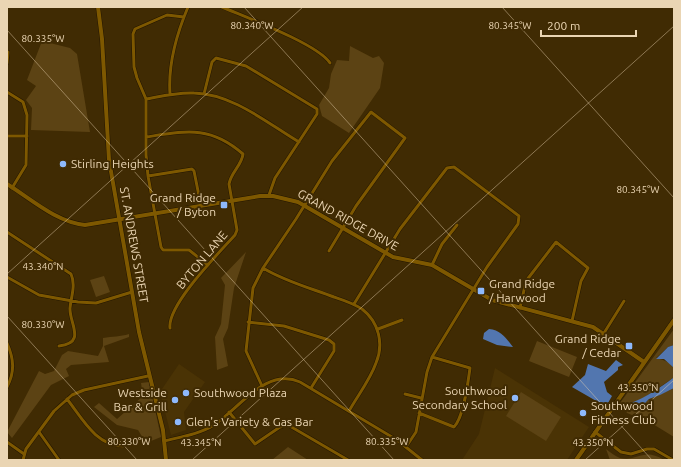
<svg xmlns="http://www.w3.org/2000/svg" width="681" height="467" font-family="Ubuntu,sans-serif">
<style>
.built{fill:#4a3305}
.green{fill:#5c4314}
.water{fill:#5276af}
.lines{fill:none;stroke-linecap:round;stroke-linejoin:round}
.street-casing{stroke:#211501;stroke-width:4}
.secondary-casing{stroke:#211501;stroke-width:5}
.street{stroke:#7e5800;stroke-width:3}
.secondary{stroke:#7e5800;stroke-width:4}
.ticks{fill:none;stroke:#ead5b3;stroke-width:1;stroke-opacity:0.45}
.poi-dot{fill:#8eb9fc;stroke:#402b03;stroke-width:1.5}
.labels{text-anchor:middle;stroke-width:4;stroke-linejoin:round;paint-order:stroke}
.poi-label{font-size:12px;fill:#ead5b3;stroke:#402b03;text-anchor:start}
.street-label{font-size:12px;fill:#ead5b3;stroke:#402b03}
.ticks-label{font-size:10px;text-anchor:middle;fill:#ead5b3;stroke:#402b03;stroke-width:4;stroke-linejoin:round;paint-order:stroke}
</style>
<rect width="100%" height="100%" fill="#402b03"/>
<path class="built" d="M179,364L205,382L184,412L186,430L171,435L160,392Z
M495,368L589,427L567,460H462L479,434Z"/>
<path class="green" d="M42,41L70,48L77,54L90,132L31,130L32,108L26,100L36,86L27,80Z
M350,46L373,58L379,56L384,63L380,88L349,133L322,116L319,105L329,88L331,74L337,60L349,61Z
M246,252L234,288L228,328L223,339L228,366L217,370L215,337L221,324L225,285L221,278Z
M104,276L110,292L96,297L90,280Z
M674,329V345L668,347L656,358C664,360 668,361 674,368L673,378L642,399L631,403L641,406C650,397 663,394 674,388V437L635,413L632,415L627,413L620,403Z
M129,334V337L104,346L109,362L71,365L66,369L69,376L51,385L12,438L7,432L39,371L45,374L54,371L62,355L68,351L98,356L103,346V338C113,336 120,337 129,334Z
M537,341L577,357L569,377L529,361Z
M149,382L161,437L146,443L138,430L117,425L94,407L99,403L117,419L143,396L141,383Z
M521,392L561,417L546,441L506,416Z
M288,447L308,460H272Z
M606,449C610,452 615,456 620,458C638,462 643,447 664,460H610Z"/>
<path class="water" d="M489,329C501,330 506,338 513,347L497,345L483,339L484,333Z
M674,345V368L664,359H656L668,347Z
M616,360L623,365L618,367V370L604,382L607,392L612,396L608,403L598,402L572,387L585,375L588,364L606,371Z
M674,374V388L660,395L649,399L642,406H637L631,403C645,398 661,387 673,378Z"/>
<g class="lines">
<defs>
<path id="street" d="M222,7C245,17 318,44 330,63
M184,17L167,15L135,29L133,34L134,67L137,78L146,99V155L148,176L161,247L163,250H189L208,265
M7,63L8,52
M7,92L23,102L27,115L26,165L12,188
M170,94C168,66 177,33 188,7
M204,94L212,62L216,58L246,66L317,109V114L275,178L269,195
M146,99C162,96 178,92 194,93C233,94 267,123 299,142
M7,136H27
M146,137C186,131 210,125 243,154C242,165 231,172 229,184L237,230L235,235C219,253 167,305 170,328
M148,176L192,169L194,171L201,206
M7,232L71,274C76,285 71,297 70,308C69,323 87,343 59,346
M432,265L442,244L457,225
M263,268C284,281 310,288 334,297C343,300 353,303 362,309C379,322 384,344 376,363C370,380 358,395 349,411
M7,277L39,295L78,302L96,303L132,292
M354,304L400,229L447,168L454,167L519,216L518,224L487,267L432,357L427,372L416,432L406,447
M520,308L526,281L556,242L588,268L581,281L572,321
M248,322L284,326L329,340L334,344V351L311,388
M378,329L402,320
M604,333L624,301
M7,343C14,359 15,372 7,387
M262,386L246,351L253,288L263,268L296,219L332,161L371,112L405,138L356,206L329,251
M405,394L421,398
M67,399C82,418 96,446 123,446
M229,412L255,444L280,427L288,425L348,460
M419,413L454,427C464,417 468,382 470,368L432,357
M39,432L59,460
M595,432L621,452L631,454L647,449H654L673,460
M164,441C180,437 200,434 214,425C240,408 266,367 300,382L397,440L422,460
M7,442L24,454
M23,460L26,449L54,411L72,395L84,390L148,376"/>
<path id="secondary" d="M98,7L102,39L109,160L139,332L163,430L166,460
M7,184C31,199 56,222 85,225L260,196H273L298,202L393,257L432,265L492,300L593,327L644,362
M576,460L674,320"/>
</defs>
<use href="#street" class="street-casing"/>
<use href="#secondary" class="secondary-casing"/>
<use href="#street" class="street"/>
<use href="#secondary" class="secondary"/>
</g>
<path class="ticks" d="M244,7L652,460M502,7L674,198M7,30L394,460M7,274L303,7M7,316L137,460M192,460L674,26M585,460L674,380"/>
<g class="poi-dot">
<circle cx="63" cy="164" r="4"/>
<rect x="220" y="201" width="8" height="8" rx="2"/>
<rect x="477" y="287" width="8" height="8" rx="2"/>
<rect x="625" y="342" width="8" height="8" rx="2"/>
<circle cx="186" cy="393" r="4"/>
<circle cx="515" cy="398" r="4"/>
<circle cx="175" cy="400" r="4"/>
<circle cx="583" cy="413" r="4"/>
<circle cx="178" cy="422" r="4"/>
</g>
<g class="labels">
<g class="poi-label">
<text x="71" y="168">Stirling Heights</text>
<text x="216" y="202" text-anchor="end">Grand Ridge<tspan x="216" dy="14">/ Byton</tspan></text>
<text x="489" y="288">Grand Ridge<tspan x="489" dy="14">/ Harwood</tspan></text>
<text x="621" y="343" text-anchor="end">Grand Ridge<tspan x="621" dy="14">/ Cedar</tspan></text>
<text x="507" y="395" text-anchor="end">Southwood<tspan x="507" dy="14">Secondary School</tspan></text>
<text x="167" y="397" text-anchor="end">Westside<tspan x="167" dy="14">Bar &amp; Grill</tspan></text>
<text x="194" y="397">Southwood Plaza</text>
<text x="591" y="410">Southwood<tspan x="591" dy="14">Fitness Club</tspan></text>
<text x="186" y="426">Glen's Variety &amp; Gas Bar</text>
</g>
<g class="street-label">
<text transform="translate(348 220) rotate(29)" y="4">GRAND RIDGE DRIVE</text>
<text transform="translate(134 245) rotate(80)" y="4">ST. ANDREWS STREET</text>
<text transform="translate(202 260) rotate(-50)" y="4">BYTON LANE</text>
</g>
</g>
<g class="ticks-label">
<text x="252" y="29">80.340°W</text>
<text x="510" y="29">80.345°W</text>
<text x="43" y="42">80.335°W</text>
<text x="638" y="193">80.345°W</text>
<text x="43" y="270">43.340°N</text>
<text x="43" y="328">80.330°W</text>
<text x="638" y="391">43.350°N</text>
<text x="129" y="445">80.330°W</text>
<text x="387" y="445">80.335°W</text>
<text x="201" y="446">43.345°N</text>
<text x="593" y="446">43.350°N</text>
</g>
<rect width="681" height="467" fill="none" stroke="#ead5b3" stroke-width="16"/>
<path d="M541 30v6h95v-6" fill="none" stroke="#ead5b3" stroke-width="2"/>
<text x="547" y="30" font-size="12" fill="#ead5b3" stroke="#402b03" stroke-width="3" paint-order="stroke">200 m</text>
</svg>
